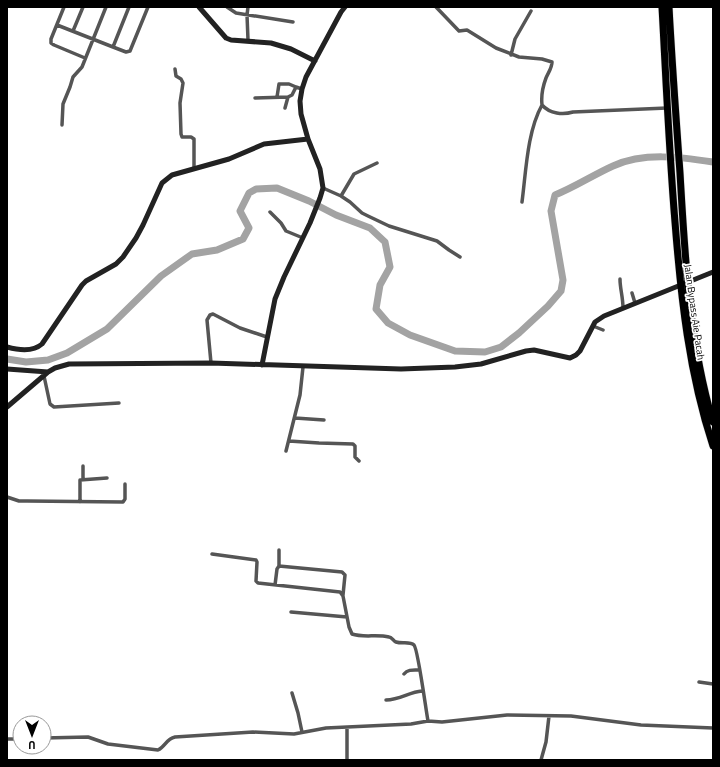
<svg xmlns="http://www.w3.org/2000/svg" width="720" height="767" font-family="'Titillium Web',sans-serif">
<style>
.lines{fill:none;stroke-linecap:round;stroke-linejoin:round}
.river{stroke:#a3a3a3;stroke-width:7}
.highway-casing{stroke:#dbdbdb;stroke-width:8}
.street{stroke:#555;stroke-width:3.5}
.secondary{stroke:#222;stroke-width:5}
.highway{stroke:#000;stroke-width:7}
.labels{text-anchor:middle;stroke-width:3.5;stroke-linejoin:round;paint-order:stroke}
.street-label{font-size:10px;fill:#000;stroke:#fff}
</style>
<rect width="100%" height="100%" fill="#fff"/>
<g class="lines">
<path class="river" d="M7,359L26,362L48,360L67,353L107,329L161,276L192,254L217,250L243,239L249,228L240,211L249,193L256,189L277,188L309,201L336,215L370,228L385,242L390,267L380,285L376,309L388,323L410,335L455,351L485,352L501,347L519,333L548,306L561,291L563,280L551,211L555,195C575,187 593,175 613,166C644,152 680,157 713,162"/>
<defs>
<path id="highway" d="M662,7C666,79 669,150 675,222C681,298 689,373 713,446
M669,7C672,63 676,118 680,173C685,258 689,340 713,422"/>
</defs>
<use href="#highway" class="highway-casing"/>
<path class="street" d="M64,7L51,39V43L54,45L85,58
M227,7L236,13L293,22
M436,7L459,31L467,30L496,48L519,57L542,59L552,62C552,68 548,73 546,78C543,86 541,96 542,105C550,114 563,115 573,112L667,108
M57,25L113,47L129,7
M73,31L83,7
M248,40L247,15L248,7
M113,47L126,52L130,51L148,7
M511,55L515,39L531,11
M175,69L176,76L181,79L183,83L180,103L181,134L182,137H191L194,139V169
M277,97L279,84H289L296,87
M255,98L288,97L292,95L296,87L302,89
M285,108L288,97
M62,125L63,104L70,87L73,77L82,67L106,7
M323,188L341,196L354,174L377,163
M341,196L350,202L362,213L368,216L389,226L437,241L449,250L460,257
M522,202C526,172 527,132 542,105
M270,212L281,223L286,231L303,238
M620,279C620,289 623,297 623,308
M632,293L635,303
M593,326L603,330
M211,363L207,320L210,315L213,314L240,328L267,337
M44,376L50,404L54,407L119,403
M295,418L324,420
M289,441L319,443L353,444L355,446V457L359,461
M286,451L300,395L303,367
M83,479V466
M7,497L19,501H27L123,502L125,499V484
M80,502V480L107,478
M279,550V566
M212,554L256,560L257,562L256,581L258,583L340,592L343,596L349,627L352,634C363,638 377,634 389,637C392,637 393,641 396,642C402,644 410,641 414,645C418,649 426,711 428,721
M275,585L277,569L279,566L342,572L345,575L343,595
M291,612L347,617
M404,674C408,669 413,670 420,670
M699,682L713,684
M292,693L298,713L302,732
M386,700C400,700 409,692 422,691
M44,738L88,737L108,744L158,750C165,747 166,739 175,737L253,732L294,734L326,728L411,724L428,721L442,722L507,715L571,716L641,725L713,728
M7,739H20
M347,760V728
M541,760L546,742L549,716"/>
<path class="secondary" d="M199,7L226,38L231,40L271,43L291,49L315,61
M7,347C18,350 33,352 42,344L82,285L86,281L116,264L123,257L136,238L143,225L162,183L172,175L229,159L264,144L308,139
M262,365L275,299L284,277L310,223L320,198L323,188L320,169L308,139L301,114L300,101L302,89L306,77L341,12L345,7
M7,369L48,372
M7,407L48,372L55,368L69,364L211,363L401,369L455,367L481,364L526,351L534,350L570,358L576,355L580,351L595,322L604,316L713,272"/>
<use href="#highway" class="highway"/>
</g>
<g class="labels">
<g class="street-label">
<text transform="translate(695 312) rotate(82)" y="4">Jalan Bypass Aie Pacah</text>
</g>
</g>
<rect width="720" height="767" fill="none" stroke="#000000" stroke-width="16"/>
<g transform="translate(32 735) rotate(180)"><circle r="19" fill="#ffffff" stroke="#999999"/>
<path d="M0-3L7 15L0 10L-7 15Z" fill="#000000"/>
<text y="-6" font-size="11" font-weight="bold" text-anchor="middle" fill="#000000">U</text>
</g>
</svg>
